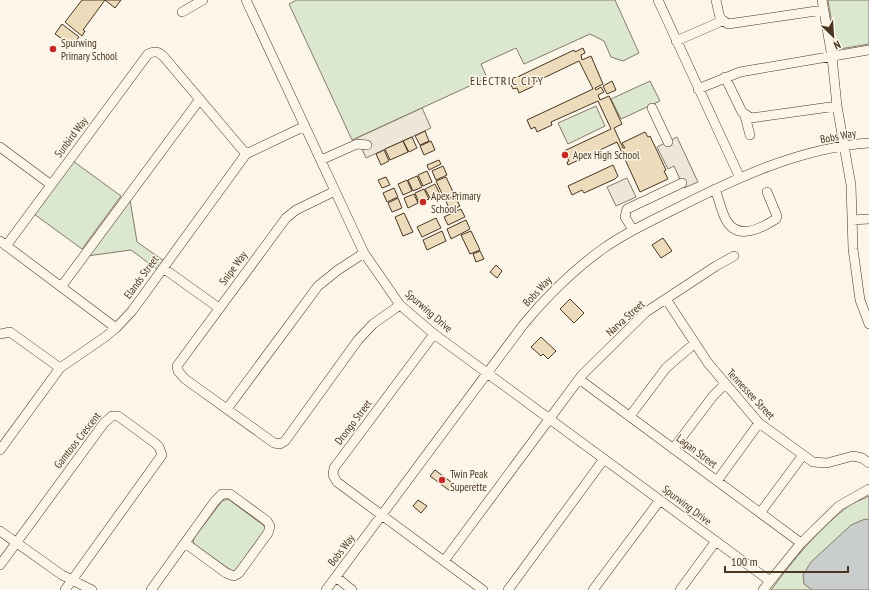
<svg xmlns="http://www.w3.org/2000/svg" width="869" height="590" font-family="'PT Sans Narrow',sans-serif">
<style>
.green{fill:#dce7d0;stroke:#887966}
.parking{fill:#ede7d9;stroke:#887966}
.water{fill:#c9cecd;stroke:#887966}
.building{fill:#ecdcbc;stroke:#4a3520}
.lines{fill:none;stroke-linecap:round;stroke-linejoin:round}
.minor-casing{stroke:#4a3520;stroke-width:10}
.minor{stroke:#fbf6e9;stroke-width:9}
.poi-dot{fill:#c62828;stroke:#fbf6e9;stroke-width:1.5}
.labels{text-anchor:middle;stroke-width:3;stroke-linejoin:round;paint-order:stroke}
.poi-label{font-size:11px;fill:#4a3520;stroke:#fbf6e9;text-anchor:start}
.street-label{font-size:11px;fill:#4a3520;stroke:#fbf6e9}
.neighbourhood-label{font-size:12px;letter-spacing:1px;fill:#4a3520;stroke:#fbf6e9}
</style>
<rect width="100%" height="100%" fill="#fbf6e9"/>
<path class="green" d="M297,0H615L639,53L623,61L611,57L604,41L590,34L524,64L516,48L481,64L487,78L352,140L289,4Z
M828,0H869V44L840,49L835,43Z
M650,81L660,101L621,119L611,99Z
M596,106L605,126L568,144L558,123Z
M73,161L121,196L82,249L34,214Z
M130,200L137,242L164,261L158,270L131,250L87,256Z
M869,496V590H771C793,560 817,531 847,507C853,502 862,500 869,496Z
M228,499L267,528L235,571H232L193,543L194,538L222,501Z"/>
<path class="parking" d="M422,108L431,128L366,158L357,138Z
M677,137L698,182L684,188L674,166L668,169L657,147Z
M627,178L636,197L616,206L607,187Z"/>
<path class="water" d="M865,519L869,520V590H812L804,584L803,575L811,562L851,525Z"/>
<path class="building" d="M82,0H121L115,8L105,0L83,30L85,31L82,36L65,22Z
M62,24L79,37L72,46L55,34Z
M583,48L585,53L581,55L582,60L591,56L603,84L595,88L596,90L601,87L604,92L598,95L600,100L609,96L622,124L614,128L623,148H625L622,143L645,132L648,137L650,136L666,170L664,171L668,179L640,192L617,142L568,165L567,162L569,161L564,151L611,129L598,101L551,122L552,125L537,132L535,127L531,129L527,120L593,89L579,61L533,83L534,86L519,93L517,88L513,89L509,81L574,50L575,52Z
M612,81L616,90L607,94L603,86Z
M425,131L429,141L420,145L415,136Z
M412,137L417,148L409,152L403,141Z
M403,141L408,152L390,160L385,149Z
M431,141L435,150L424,155L420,146Z
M384,150L389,161L381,165L376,154Z
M439,160L441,164L429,170L427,165Z
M613,165L618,176L615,179L584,193L582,190L572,195L568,186Z
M443,166L447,175L436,180L432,171Z
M427,171L432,182L423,186L418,175Z
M417,176L422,187L413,191L408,180Z
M386,177L390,185L382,188L378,180Z
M446,177L455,196L445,200L436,181Z
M407,180L412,191L403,195L398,184Z
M435,184L440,194L430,198L425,189Z
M394,188L398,197L387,202L383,193Z
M424,189L429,199L419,203L415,193Z
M414,194L418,203L408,208L404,198Z
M455,197L460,206L450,211L446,201Z
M398,198L402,208L392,212L388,203Z
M461,209L465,217L448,225L444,217Z
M404,213L413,232L403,236L395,217Z
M436,218L441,228L422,237L417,227Z
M466,220L470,229L451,239L447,229Z
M442,231L446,241L427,250L423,240Z
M471,231L480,250L470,254L461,235Z
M663,238L672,251L661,258L652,245Z
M480,251L484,259L476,262L473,254Z
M496,265L502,271L497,278L490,272Z
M570,299L584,313L574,323L560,309Z
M541,337L556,351L548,359L543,354L541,356L531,347Z
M435,470L455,485L450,491L430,476Z
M418,500L427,506L421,513L413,506Z"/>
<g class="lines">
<defs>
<path id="minor" d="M246,0L364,253L400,305L434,334L770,581
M658,0L740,178
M716,0L720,18L728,24L823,10
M822,0L832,57L837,106L851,185L853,249L860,300L869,324
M182,12L203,0
M676,41L722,21
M725,77L742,112L751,118L837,106
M698,89L740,72L869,50
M652,108L668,142
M745,116L750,135
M0,147L50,184
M321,160L357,144L367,145
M715,189C718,197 720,205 723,213C733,242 757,231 776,219L777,216L767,192
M335,191L296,210L286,218L177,366L178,371L185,379L274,443L280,444L285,441L358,340L373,324L400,305
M852,220L869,219
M633,230L625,217L627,209L682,183
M0,241L116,328
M6,246L148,54C155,50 159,52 164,57L246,154
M163,268L219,308
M61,287L200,99
M666,299L708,363L759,423L813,462L827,463L853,456L862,458L869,463
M0,334L10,332L60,368
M434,334L334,468L333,475L337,482L483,590
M579,379L801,543
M227,409L318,286L338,270L364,253
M630,416L666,368L695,343
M673,449L713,396L724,385
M0,450L60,368L105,337L116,328L132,311L246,154L305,126
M717,481L759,423
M760,513L803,455
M0,531L62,575L92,590
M444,561L582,375L646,312L716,266L734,256
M0,565L104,423L112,416H118L155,443L159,447L162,455L65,590
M336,577L352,590
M151,590L215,501L222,494H230L267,521L270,526L268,533L239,573L234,576L226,573L185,543
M326,590L523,325C547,296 573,270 604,248C625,233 649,222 673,210C734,179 799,148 869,143
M508,590L604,459
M593,590L660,500
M680,590L716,541
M763,590L801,543L839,506L869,489"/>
</defs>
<use href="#minor" class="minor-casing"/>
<use href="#minor" class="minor"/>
</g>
<g class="poi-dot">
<circle cx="53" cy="49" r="4"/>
<circle cx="565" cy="155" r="4"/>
<circle cx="423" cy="202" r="4"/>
<circle cx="442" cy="480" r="4"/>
</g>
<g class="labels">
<g class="poi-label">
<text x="61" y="47">Spurwing<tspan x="61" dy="13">Primary School</tspan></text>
<text x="573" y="159">Apex High School</text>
<text x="431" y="200">Apex Primary<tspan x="431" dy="13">School</tspan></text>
<text x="450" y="478">Twin Peak<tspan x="450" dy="13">Superette</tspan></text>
</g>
<g class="street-label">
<text transform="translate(838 136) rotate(-11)" y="4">Bobs Way</text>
<text transform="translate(71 137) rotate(-53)" y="4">Sunbird Way</text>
<text transform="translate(233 268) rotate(-54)" y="4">Snipe Way</text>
<text transform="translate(141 277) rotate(-54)" y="4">Elands Street</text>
<text transform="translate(537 291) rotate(-47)" y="4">Bobs Way</text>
<text transform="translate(429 311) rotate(41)" y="4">Spurwing Drive</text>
<text transform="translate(625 318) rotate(-42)" y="4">Narva Street</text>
<text transform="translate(751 394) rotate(47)" y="4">Tennessee Street</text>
<text transform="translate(353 422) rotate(-53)" y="4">Drongo Street</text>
<text transform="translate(77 440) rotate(-52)" y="4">Gamtoos Crescent</text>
<text transform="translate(697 451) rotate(37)" y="4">Lagan Street</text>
<text transform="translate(687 505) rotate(37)" y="4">Spurwing Drive</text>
<text transform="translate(341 550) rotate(-53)" y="4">Bobs Way</text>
</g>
<g class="neighbourhood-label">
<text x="507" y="85">ELECTRIC CITY</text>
</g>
</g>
<g transform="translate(833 36) rotate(155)" stroke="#fbf6e9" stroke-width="3" paint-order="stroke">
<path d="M0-3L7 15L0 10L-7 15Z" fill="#4a3520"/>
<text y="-6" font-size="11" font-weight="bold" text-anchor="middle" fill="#4a3520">N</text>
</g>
<path d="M725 566v6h123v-6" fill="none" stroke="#4a3520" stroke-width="2"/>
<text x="731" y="566" font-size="12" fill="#4a3520" stroke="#fbf6e9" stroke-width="3" paint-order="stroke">100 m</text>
</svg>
